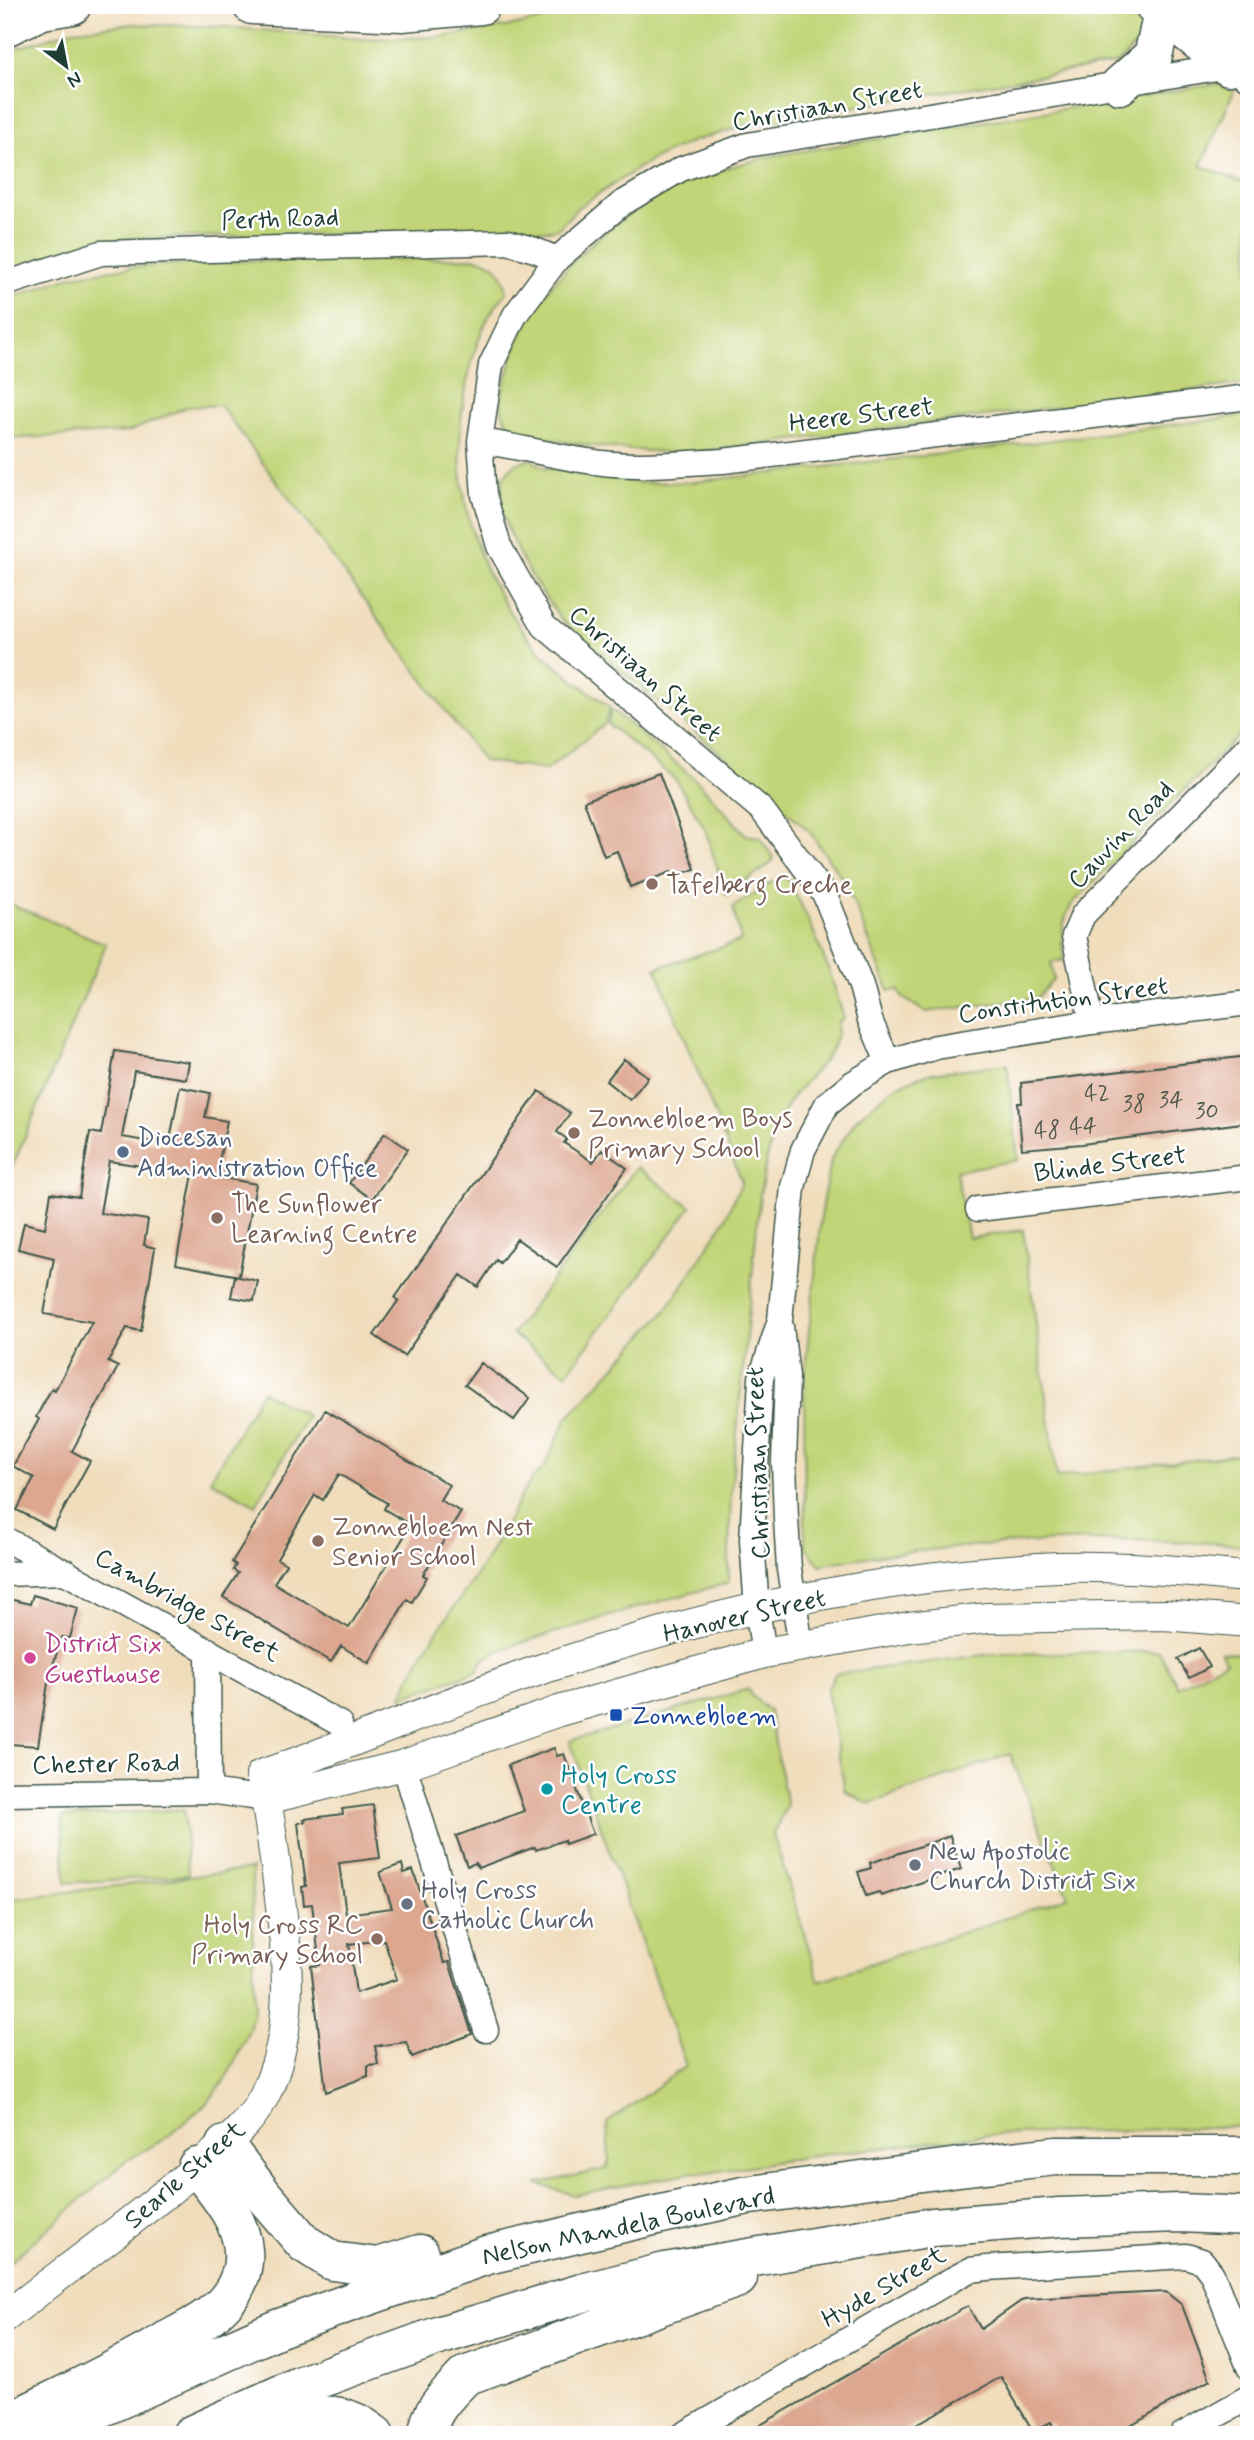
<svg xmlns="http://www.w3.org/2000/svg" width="1254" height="2440" font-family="Mynerve,sans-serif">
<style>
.green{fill:#c1d477;stroke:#708856;stroke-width:2}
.building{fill:#dca68f;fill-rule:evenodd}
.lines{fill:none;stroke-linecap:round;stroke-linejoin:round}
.minor-casing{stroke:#3e5548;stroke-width:27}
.tertiary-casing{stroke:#3e5548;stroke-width:32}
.primary-casing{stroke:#3e5548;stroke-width:41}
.motorway-casing{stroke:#3e5548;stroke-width:41}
.minor{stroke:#fff;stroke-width:24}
.tertiary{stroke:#fff;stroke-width:30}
.primary{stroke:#fff;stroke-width:38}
.motorway{stroke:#fff;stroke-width:38}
.education-dot{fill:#8d6e63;stroke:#fff;stroke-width:2.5}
.service-dot{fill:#5c6f8a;stroke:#fff;stroke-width:2.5}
.hotel-dot{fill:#d1479c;stroke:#fff;stroke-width:2.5}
.transit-dot{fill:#1a4fb4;stroke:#fff;stroke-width:2.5}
.culture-dot{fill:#0f9aa8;stroke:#fff;stroke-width:2.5}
.worship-dot{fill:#6b7280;stroke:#fff;stroke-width:2.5}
.labels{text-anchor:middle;stroke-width:5;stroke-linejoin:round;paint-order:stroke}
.number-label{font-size:23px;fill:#4e574b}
.street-label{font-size:26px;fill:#1f3d34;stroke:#fff}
.education-label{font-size:26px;fill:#785e54;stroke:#fff;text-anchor:start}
.service-label{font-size:26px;fill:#4e5e75;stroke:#fff;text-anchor:start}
.hotel-label{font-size:26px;fill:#b23c85;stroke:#fff;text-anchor:start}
.transit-label{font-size:26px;fill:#164399;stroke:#fff;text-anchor:start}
.culture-label{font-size:26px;fill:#0d838f;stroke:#fff;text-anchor:start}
.worship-label{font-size:26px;fill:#5b616d;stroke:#fff;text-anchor:start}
</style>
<rect width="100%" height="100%" fill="#fff"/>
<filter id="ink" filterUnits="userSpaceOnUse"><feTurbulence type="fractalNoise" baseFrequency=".0143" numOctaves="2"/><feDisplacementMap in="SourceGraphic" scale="14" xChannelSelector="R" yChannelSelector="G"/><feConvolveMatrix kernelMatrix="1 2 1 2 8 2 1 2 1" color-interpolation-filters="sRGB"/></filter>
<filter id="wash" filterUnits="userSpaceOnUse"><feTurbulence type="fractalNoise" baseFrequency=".00686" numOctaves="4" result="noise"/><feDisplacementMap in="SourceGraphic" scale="28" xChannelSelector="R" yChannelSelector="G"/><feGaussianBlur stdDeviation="1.57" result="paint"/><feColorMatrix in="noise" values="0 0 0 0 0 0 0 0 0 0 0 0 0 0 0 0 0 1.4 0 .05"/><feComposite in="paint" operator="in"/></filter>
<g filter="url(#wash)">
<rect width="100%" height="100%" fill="#f0ddbc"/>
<path class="green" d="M592,5H1127C1157,28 1138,43 1118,63L751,124L693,141L651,160L577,208L560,227L553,230L137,238L76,246L5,271V52L73,30L131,24L225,27L364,39L439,37L517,25L576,12Z
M1217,84L1234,91L1201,166L1249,185V383L690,453C659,453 526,444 509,424C494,407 504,388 509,369C530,289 604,222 676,187C707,172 740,164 772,156Z
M474,258C495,260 503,271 507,292C501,300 493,308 488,318C479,335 472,358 468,378C445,477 473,580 543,654C562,674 588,690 610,707L605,724L546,770L483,761L220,405L187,407L128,432L5,439V300L72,276L133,267L245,261Z
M1249,415V725L1072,904C1061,924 1060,937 1064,960L1051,963L1054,979L1037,998L925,1012L902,997L898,990L889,991L855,905L841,877L809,831L718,751L566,625C541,595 456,475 530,459L545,468L600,477L642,483L693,482L976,450Z
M611,709L697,781L746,835L759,837L774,858L770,864L726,895L705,829L676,780L608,724Z
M779,878H787C812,923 831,971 844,1019L838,1022C839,1059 803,1077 786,1107C771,1134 765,1165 760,1195L731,1492L728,1583L635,1608L508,1647L485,1658L479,1665L478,1671L402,1697C417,1654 453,1611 478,1572C495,1546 509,1518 524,1491L531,1480L544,1468L567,1418L662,1315L677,1294L724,1221L742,1182L656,968L741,941L733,907Z
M5,902L106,944L5,1184Z
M1007,1064L1018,1160L956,1171L969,1238L1023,1230L1057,1477L1249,1453V1546C1148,1537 1048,1539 948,1548C905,1552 862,1556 820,1565L805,1546L804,1379L823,1198L832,1157L857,1118L892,1089L915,1078L932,1073Z
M637,1167L691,1207L566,1374L512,1334Z
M262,1391L307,1416L256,1505L210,1480Z
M1159,1651L1178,1687L1226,1661L1221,1652L1249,1655V2126L988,2135L805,2157L707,2173L694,2172L575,2195L536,2184L606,2169L609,2161L607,2123L686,2066L570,1741L749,1689L751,1695L769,1711L787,1806L773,1834L819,1981L1068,1897L1010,1754L869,1804L845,1791L827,1690L835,1674L993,1654Z
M184,1809L188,1875L66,1883L62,1817Z
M252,1869L254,2009L250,2027L236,2059L225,2080L208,2102L166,2138L126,2161L5,2266V1900Z"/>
<g id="blocks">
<path class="building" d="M659,773L695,869L673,877L671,872L630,887L617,851L604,856L584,801Z
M115,1051L189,1062L186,1079L134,1071L122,1137L169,1145L180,1087L210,1093L205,1117L227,1121L218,1167L226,1169L224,1178L256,1184L239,1276L176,1264L193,1174L109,1161L100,1213L148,1220L144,1245L155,1248L141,1331L127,1328L108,1362L118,1367L72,1451L90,1461L53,1529L17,1510L34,1478L13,1466L39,1419L36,1417L52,1388L55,1390L92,1322L44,1314L54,1258L18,1249L24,1223L45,1228L51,1193L79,1197L90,1132L101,1134Z
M1249,1056V1122L1082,1144L1022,1149L1018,1103H1022L1021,1083Z
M624,1059L648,1077L630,1100L606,1081Z
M539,1091L570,1113L557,1132L567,1139L564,1143L593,1162L602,1150L627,1168L557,1267L517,1239L500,1263L496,1260L478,1287L461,1275L404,1356L374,1335L398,1301L395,1298Z
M385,1133L408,1149L372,1199L349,1183Z
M235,1276L258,1281L254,1301L231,1297Z
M481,1363L530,1398L514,1420L465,1385Z
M325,1410L449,1485L440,1500L461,1512L423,1575L427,1577L412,1602L407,1599L369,1663L341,1646L331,1662L223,1597L238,1573L233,1570L236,1565L232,1562ZM339,1474L387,1503L384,1509L411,1525L349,1628L274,1583L286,1564L277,1559L315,1495L323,1500Z
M33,1595L78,1608L70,1638L62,1637L49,1677L38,1746L9,1744V1736H5V1614L9,1599L30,1604Z
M1199,1648L1210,1667L1189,1678L1178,1659Z
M554,1748L557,1756L564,1754L593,1834L565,1844L564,1840L536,1850L535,1847L478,1868L476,1863L467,1866L456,1836L524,1811L508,1765Z
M373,1805L380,1858L339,1863L346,1914L392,1908L380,1872L402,1864L404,1873L413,1870L444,1963L449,1962L472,2034L412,2057L406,2042L375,2046L378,2064L368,2065V2076L326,2092L311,1966L320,1965L312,1904L304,1905L302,1887L306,1886L298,1823L305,1822L304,1819L343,1814L342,1809ZM384,1940L397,1979L356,1993L349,1944Z
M950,1836L961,1869L881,1896L879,1892L866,1896L858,1872L871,1868L870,1863Z
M1166,2292L1182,2305L1210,2380L1115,2435H1058L1051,2422L1033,2431L1001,2377L897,2435H743L968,2306L981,2329L1024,2299Z"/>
</g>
</g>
<g filter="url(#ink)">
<use href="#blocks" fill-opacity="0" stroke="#3e5548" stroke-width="2"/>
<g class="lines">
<defs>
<path id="minor" d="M5,284L101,253L508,242L535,250L557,259
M480,441C525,447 569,461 614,464C650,467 686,463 723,461L1249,397
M1092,1022L1074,936L1083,915L1249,746
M888,1062L870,1020L861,986L825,895L762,810L544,626L499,546L484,495L480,441L491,365L515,315L557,259L621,204L681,169L747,145L1229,66L1249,79
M978,1209L1249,1177
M781,1327L787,1376L784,1462L786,1519L789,1569L801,1647
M5,1539L340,1724
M5,1574L67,1572
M208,1650L209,1791
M764,1653L757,1609L752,1540L761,1378L780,1320L793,1187L803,1150L827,1104L853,1083L888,1062L936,1047L1092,1022L1249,1003
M404,1765L486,2030
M5,1794L209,1791L267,1799
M683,2435L953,2279L970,2270L987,2268L1186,2256L1202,2261L1212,2274L1249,2367
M1182,2435L1249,2397"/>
<path id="tertiary" d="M267,1799L404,1765L559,1711L764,1653L909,1627L988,1618L1164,1615L1249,1622
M5,2317C70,2267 136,2219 198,2167C222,2146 248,2127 263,2098C299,2028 286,1949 277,1874C272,1841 269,1808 261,1775C357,1742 451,1700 548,1667C712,1612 886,1574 1059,1567C1122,1565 1186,1572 1249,1577"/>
<path id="primary" d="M252,5L402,12L481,5
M1154,5L1229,66
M1205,5L1249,34
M5,27L42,10L72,5
M1120,85L1153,56L1163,13"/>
<path id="motorway" d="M225,2145L263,2195L304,2243L332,2261L378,2267L420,2254
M5,2424C59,2397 114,2372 166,2341C186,2330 208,2320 224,2303C237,2289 245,2269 243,2250C241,2218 215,2191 197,2167
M40,2435L277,2329L351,2302L487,2255L657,2215L743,2196L959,2167L1056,2156H1249
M191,2435L299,2386L441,2335L582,2293L665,2272L933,2227L1060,2217L1180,2213L1249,2216
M258,2435C301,2418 334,2401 375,2435
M428,2435C428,2411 450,2392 465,2376L738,2278"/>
</defs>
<use href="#minor" class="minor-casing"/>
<use href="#tertiary" class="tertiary-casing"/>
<use href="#primary" class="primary-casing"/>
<use href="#motorway" class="motorway-casing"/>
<use href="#minor" class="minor"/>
<use href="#tertiary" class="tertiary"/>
<use href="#primary" class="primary"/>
<use href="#motorway" class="motorway"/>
</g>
</g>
<g class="education-dot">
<circle cx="652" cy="884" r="7"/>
<circle cx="574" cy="1133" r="7"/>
<circle cx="217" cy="1218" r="7"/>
<circle cx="318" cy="1541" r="7"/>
<circle cx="377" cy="1939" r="7"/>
</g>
<circle class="service-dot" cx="123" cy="1152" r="7"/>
<circle class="hotel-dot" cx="30" cy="1658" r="7"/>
<rect class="transit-dot" x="609" y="1708" width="14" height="14" rx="3.5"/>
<circle class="culture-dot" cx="547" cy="1789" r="7"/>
<g class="worship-dot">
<circle cx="915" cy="1865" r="7"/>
<circle cx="407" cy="1904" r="7"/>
</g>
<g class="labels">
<g class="number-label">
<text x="1097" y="1100">42</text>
<text x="1171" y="1107">34</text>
<text x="1134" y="1111">38</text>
<text x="1207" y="1118">30</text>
<text x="1083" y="1133">44</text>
<text x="1047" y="1137">48</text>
</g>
<g class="street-label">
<text transform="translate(827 105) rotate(-10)" y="9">Christiaan Street</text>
<text transform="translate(280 218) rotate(-2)" y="9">Perth Road</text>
<text transform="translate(861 414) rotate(-7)" y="9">Heere Street</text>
<text transform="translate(646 673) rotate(41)" y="9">Christiaan Street</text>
<text transform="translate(1120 834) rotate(-46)" y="9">Cauvin Road</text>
<text transform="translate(1063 999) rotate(-8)" y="9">Constitution Street</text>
<text transform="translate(1110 1163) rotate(-7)" y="9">Blinde Street</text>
<text transform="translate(757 1463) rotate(-92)" y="9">Christiaan Street</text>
<text transform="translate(188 1604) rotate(29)" y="9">Cambridge Street</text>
<text transform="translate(744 1615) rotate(-13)" y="9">Hanover Street</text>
<text transform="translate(106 1763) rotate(-1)" y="9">Chester Road</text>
<text transform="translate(184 2174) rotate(-41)" y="9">Searle Street</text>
<text transform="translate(628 2225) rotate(-12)" y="9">Nelson Mandela Boulevard</text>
<text transform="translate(883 2286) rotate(-30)" y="9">Hyde Street</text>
</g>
<g class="education-label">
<text x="666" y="893">Tafelberg Creche</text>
<text x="588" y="1127">Zonnebloem Boys<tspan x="588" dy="30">Primary School</tspan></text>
<text x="231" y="1212">The Sunflower<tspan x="231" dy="30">Learning Centre</tspan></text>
<text x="332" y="1535">Zonnebloem Nest<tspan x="332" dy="30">Senior School</tspan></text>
<text x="363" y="1933" text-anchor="end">Holy Cross RC<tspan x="363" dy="30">Primary School</tspan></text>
</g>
<g class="service-label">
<text x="137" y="1146">Diocesan<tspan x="137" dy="30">Administration Office</tspan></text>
</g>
<g class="hotel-label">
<text x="44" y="1652">District Six<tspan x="44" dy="30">Guesthouse</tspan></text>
</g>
<g class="transit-label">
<text x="630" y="1724">Zonnebloem</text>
</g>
<g class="culture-label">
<text x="561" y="1783">Holy Cross<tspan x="561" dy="30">Centre</tspan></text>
</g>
<g class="worship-label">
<text x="929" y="1859">New Apostolic<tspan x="929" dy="30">Church District Six</tspan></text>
<text x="421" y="1898">Holy Cross<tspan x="421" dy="30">Catholic Church</tspan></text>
</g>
</g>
<rect width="1254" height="2440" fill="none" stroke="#fff" stroke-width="28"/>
<g transform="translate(66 66) rotate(148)" stroke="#ffffff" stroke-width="5" paint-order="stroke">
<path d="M0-5L12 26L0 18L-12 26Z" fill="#1f3d34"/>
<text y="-10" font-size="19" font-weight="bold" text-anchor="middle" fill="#1f3d34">N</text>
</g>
</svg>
